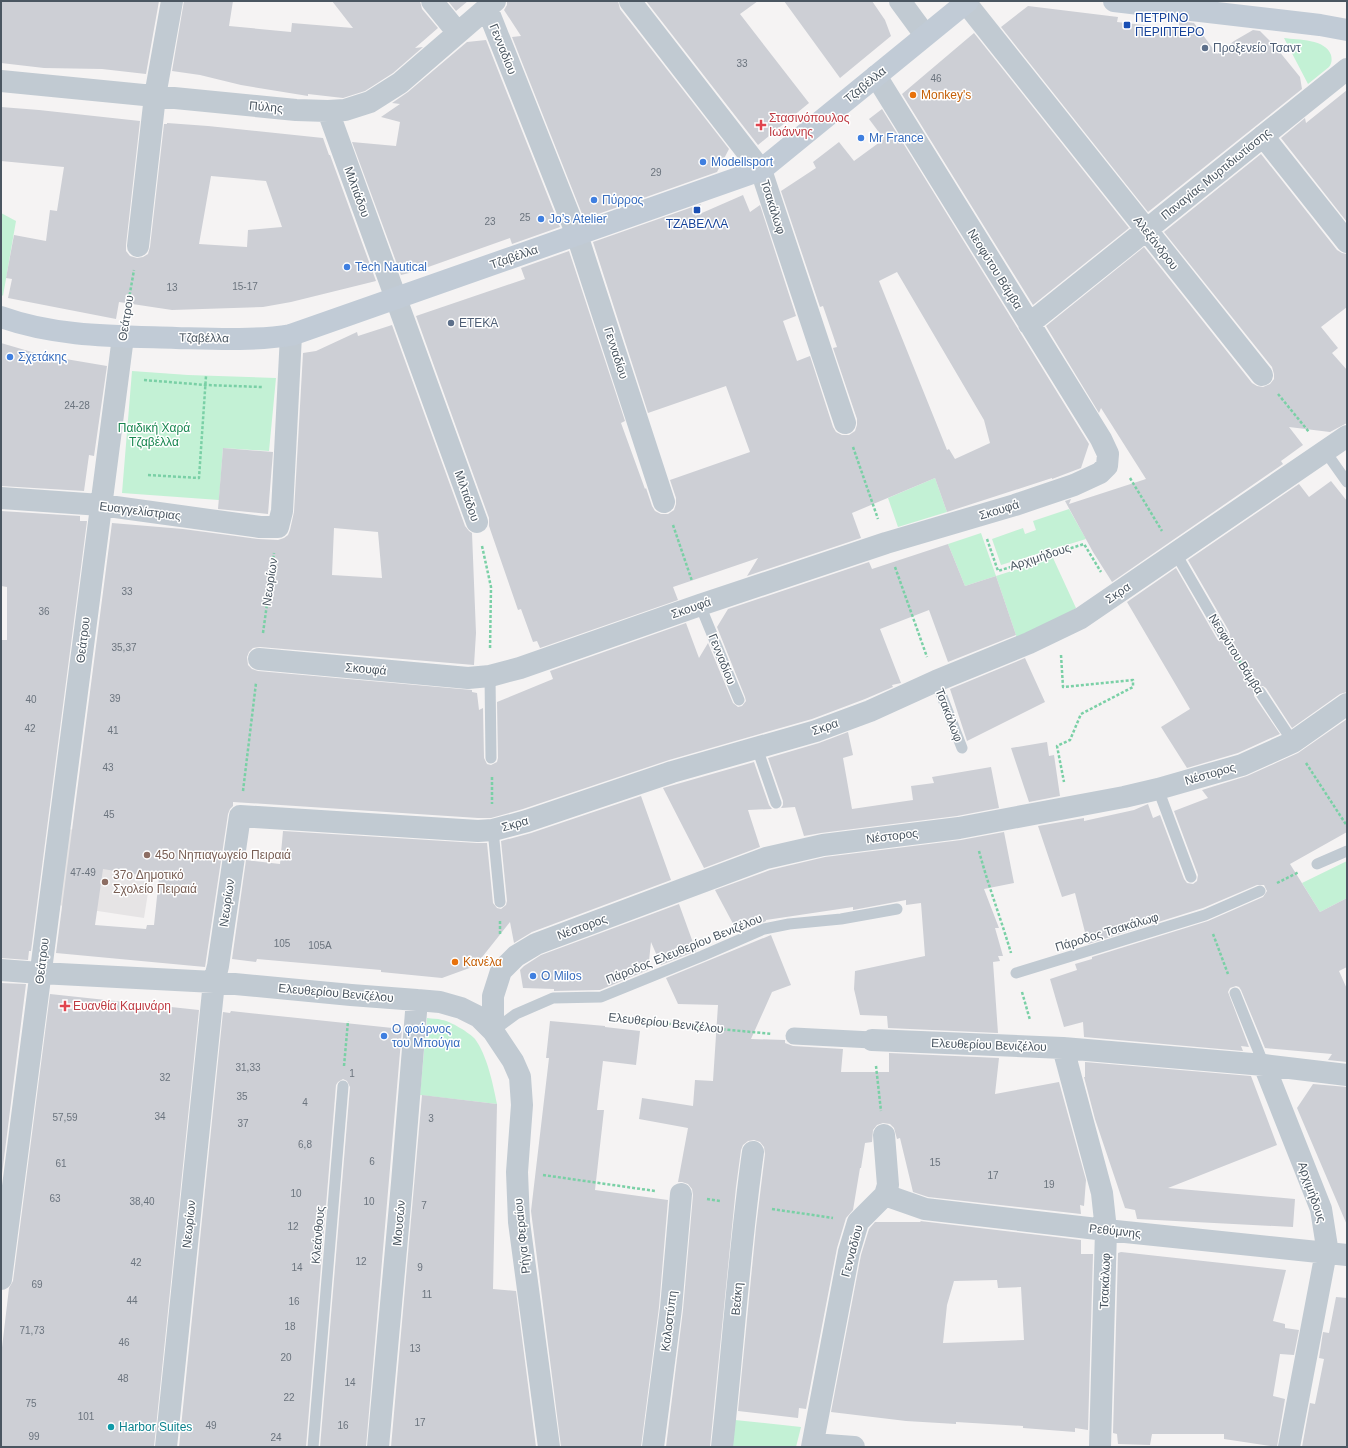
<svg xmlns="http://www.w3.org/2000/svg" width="1348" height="1448" font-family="Arial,sans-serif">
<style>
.education{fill:#e6e4e5}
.green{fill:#c3f1d5}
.building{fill:#cdcfd5;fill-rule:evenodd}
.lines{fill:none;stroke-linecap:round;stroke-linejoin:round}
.path{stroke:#7ad0a6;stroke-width:2.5;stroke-dasharray:3 2;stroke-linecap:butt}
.service{stroke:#c1cad2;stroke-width:11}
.pedestrian{stroke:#c1cad2;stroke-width:17}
.minor{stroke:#c1cad2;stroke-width:22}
.secondary{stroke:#c1cbd6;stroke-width:22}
.transit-dot{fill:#1a4fb4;stroke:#fff;stroke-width:1.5}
.service-dot{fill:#5c6f8a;stroke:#fff;stroke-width:1.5}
.food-dot{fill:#e8710a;stroke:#fff;stroke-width:1.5}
.health-dot{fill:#e0444e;stroke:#fff;stroke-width:1.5}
.shop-dot{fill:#3f7fe0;stroke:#fff;stroke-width:1.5}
.education-dot{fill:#8d6e63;stroke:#fff;stroke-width:1.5}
.culture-dot{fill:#0f9aa8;stroke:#fff;stroke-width:1.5}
.labels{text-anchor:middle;stroke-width:3;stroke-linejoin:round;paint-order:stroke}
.number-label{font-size:10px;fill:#6b747e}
.transit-label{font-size:12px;fill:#164399;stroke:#fff;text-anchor:start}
.service-label{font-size:12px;fill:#4e5e75;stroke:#fff;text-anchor:start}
.street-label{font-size:12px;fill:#4a5661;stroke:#fff}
.food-label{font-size:12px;fill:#c56008;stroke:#fff;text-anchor:start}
.health-label{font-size:12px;fill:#be3a42;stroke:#fff;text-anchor:start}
.shop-label{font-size:12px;fill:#366cbe;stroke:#fff;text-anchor:start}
.park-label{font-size:12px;fill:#17864f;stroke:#fff}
.education-label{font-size:12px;fill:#785e54;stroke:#fff;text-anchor:start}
.culture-label{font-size:12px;fill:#0d838f;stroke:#fff;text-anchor:start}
</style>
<rect width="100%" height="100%" fill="#f5f3f3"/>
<path class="education" d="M68,829L156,842L144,918L58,905Z"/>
<path class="green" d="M1284,38C1298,40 1326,39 1331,55C1332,59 1332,63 1329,67L1308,84Z
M1,213L16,221L3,296L1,294Z
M132,371L188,375L276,378L269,451L223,448L219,500L122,493Z
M935,478L947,512L898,527L888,498Z
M1069,509L1086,539L1001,565L992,539L1023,528L1025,534L1036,530L1033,521Z
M981,533L996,576L1053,558L1076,608L1060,619L1017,638L996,576L965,586L948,544Z
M1347,861V898L1320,912L1302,883Z
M427,1018C432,1019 437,1018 442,1020C450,1021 470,1033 475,1039C487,1055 493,1084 497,1104L420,1095Z
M735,1420L801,1427L796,1447H732Z"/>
<path class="building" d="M1,1H159L146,74L102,69L44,68L1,63Z
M184,1H233L229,26L291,32L292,23L353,28L332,1H420L422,9L438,28L415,48L423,47L393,73L365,91L343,98L308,94V96L241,85L200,75L172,71Z
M448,1H468L456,11Z
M507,1H618L620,9L729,149L717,172L584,219L512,37L521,36L504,10L507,5Z
M646,1H758L740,14L809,103L758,145Z
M784,1H872L885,20L891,36L840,78Z
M1028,6L1118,17L1117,22L1179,29V21L1194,23L1217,54L1234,41L1253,30L1260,31L1274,45L1300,77L1302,89L1148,212L1001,27Z
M974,33L1129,228L1033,305L902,94Z
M486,40L560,227L512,244L510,238L417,271L401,275L352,142L396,146L400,122L381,117L400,104L392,103L408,92L467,42Z
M1347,90V222L1281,138L1305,118L1306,123Z
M1,107L39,110L140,121L126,245V251L130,256L137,258L143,257L148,254L150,247L164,124H167V123L208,126L323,138L329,155H330L376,281L291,302L263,307L172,310L119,302L116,319L8,298L12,279L6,278L14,235L46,241L50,210L57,211L64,167L1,161ZM211,176L266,181L282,227L248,230L247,247L199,244Z
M882,109L1089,444L1081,468L1052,479V478L947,512L935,478L852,513L861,538L747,576L758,558L673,587L678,600L540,648L537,641L533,642L521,609L518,610L489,526V518L416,316L525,279L521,268L569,251L625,421L621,423L645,489L646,488L652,506L655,511L661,514H668L674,510L676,504V498L670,480L750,452L726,386L648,413L593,242L701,204L695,216L743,195L750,212L760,205L796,316L783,321L797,361L810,356L833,427L836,432L842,435H849L855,431L857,425V419L833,348L837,347L823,306L820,307L781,191L816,168L813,162L839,142L854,161L884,139L869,119ZM897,272L984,420L990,443L955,459L949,449L947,450L879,281Z
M1261,154L1337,250L1342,253L1347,254V307L1321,327L1338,348L1332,353L1347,370V423L1330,432L1289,427L1303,445L1281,461L1283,464L1112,582L1093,552L1065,501L1071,499L1069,504L1146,479L1101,408L1099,413L1046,326L1144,247L1252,383L1257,386L1263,387L1270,384L1274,379V374L1272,367L1164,232Z
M392,325L465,526L469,531L472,533L476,633L474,665L260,647L253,648L249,652L247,657L248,665L252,669L258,671L472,690V692L477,693L479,710L483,708L484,758L487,764L491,765L497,762L498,758L497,702L553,679L550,671L686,623L699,658L708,643L733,703L738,707L742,706L746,701L745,697L717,627L728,609L869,562L872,569L948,544L965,586L996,576L1016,635L948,662L929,610L880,629L901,683L892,685L893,687L865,699L812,719L669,760L523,809L491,818H478L233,802V806L230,809L228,814L205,967L56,953L112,523L183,529L258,539L278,540L284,538L288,535L290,530L294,512L303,353L316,351L357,332L358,336ZM334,528L378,532L382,578L332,575ZM103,869L159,878L154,925H147L146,929L95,925Z
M1,343L42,355L107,366L94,456L89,455L84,491L1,486Z
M223,448L273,452L268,514L218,509Z
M1331,481L1347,501V692L1340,694L1292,728L1266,688L1263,686H1256L1254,689V696L1280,734L1238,753L1187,768L1161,727L1190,709L1127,602L1176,568L1217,639L1223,642L1227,641L1230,635L1229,631L1188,560L1299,484L1309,497Z
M1,511L80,516V521H87L31,951H29L28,960L1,958V640H7V587L1,586Z
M1025,658L1045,702L967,741L950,689Z
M1347,719V832L1290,864L1320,912L1347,898V967L1339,971L1347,989V1062L1328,1060L1332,1054L1265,1048L1241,990L1239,987L1236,986L1230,988L1228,992L1249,1047L1241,1046L1243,1051L1084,1037L1083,1022L1064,1027L1050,979L1077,970L1075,964L1092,959V957L1208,921L1263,897L1267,891L1264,885H1257L1203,908L1088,944L1075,893L1062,897L1038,826L1084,818V821L1134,810L1148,804L1153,818L1160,815L1184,879L1187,883L1193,884L1197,881L1198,875L1174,811L1208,798L1202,790L1247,776L1298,753Z
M848,732L853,755L843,758L852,809L913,800L911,786L934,783L932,777L991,767L999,808L957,816L821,833L804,836L795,807L781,808L783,805V801L768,758L819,743Z
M1047,742L1049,756L1054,755L1060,796L1029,802L1011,748Z
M754,762L769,805L772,809L748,810L760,847L704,868L663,788Z
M641,796L671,880L532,932L514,943L510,922L475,966L442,978L381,972V970L257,959L256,962L232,959L246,860L280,864L283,831L477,843H487L493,903L497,908L501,909L506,905L507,901L501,841L531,833Z
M1004,832L1014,883L984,889L999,928H995L1003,956H998L1000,961L993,962L998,1033L888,1028L887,1016L860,1015L854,989L855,971L925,956L921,903L906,905V900L853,910V907L766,920V921L738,933L715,890L770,870L825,857L961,840Z
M679,904L696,951L661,965L651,942L648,970L600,990L554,991V989L523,988L520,970L524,966L541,955Z
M771,935L791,985L772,992L751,1039L785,1040V1043L793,1046L843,1049L841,1072H889V1053L999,1058L995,1094L1059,1082L1086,1180L1084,1206L1080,1205L1081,1214L928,1197L913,1192L900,1138L897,1139L894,1128L890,1124L883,1123L877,1125L873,1130L872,1142L865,1143L861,1168H860L853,1210L846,1218L837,1248L806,1409L799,1408L798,1418L738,1411L756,1227L765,1154L764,1147L760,1142L754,1140L748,1141L743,1145L741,1150L736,1187L710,1447H666L683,1310L693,1195L692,1189L688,1184L682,1182H678L688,1128L639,1119L642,1098L693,1106L695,1080L713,1081L718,1005L678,1004L666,978Z
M1,983L26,984L1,1182Z
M50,994L199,1010L154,1447H1V1356L9,1288L13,1281Z
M231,1011L402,1029L366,1447H320L350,1087L347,1081L343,1079L338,1082L336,1085L306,1447H179L223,1012L230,1013Z
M550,1021L605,1026V1027L640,1031L636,1065L603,1061L597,1110H604L595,1190L668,1200L659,1307L641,1447H561L531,1211L549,1058H546Z
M1085,1062L1251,1076L1277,1145L1168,1188L1295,1199L1293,1227L1137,1219L1135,1210L1125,1208L1095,1119L1084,1077H1085Z
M1313,1084L1347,1087V1225L1297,1108Z
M422,1095L497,1104L493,1289L516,1291L536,1447H391Z
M920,1221L1081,1240V1254H1093L1088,1430L1075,1428V1432L1023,1428V1426L956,1422V1424L906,1421L831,1412L861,1255L869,1229L875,1222H921ZM997,1280L998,1288L1021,1287L1024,1340L943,1343L947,1305L954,1281Z
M1121,1252L1286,1270L1273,1321L1285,1324V1328L1299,1330L1294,1355L1280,1354L1273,1396L1285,1399L1277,1447L1224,1439V1434H1152L1150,1445L1118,1444L1117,1434L1113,1433L1118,1253Z
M1336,1297L1347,1298V1447H1302L1310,1403L1315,1404L1324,1359L1319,1358L1323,1332L1329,1333Z"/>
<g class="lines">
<path class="path" d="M127,310L134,270
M144,380L206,385L262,387
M1278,394L1309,432
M853,447L878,519
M148,475L199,478L206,376
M1130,478L1162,531
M673,525L692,581
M987,539L998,571L1084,544L1101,572
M482,546L491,587L490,650
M895,567L927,657
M263,633L274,553
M1234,652L1249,676
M1061,655L1063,687L1133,680V687L1081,714L1070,740L1057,746L1064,782
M1306,763L1347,826
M492,777V804
M243,791L256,683
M979,851C988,885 1001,919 1011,953
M1277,883L1299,872
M500,921V936
M1213,934L1228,974
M1022,992L1030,1020
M608,1018L772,1034
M344,1066L348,1021
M876,1066L881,1111
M543,1175L655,1191
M707,1199L720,1201
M772,1209L833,1218"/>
<path class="service" d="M1325,451L1347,482
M1176,554L1223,635
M700,605L739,700
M490,676L491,758
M936,681L962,748
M1260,692L1293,742
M757,748L776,803
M1158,789L1191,877
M493,830L500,902
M1317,864L1347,851
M1016,973L1205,915L1260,891
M1235,993L1264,1065
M493,1031L516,1014L553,998L601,997L702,956L764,929L789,924L841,919L897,909
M313,1447L343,1086"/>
<path class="pedestrian" d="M794,1036L872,1040"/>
<path class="minor" d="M432,1L458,33
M630,1L761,170L845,423
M900,1L925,35
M966,3L1262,375
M487,8L577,235L664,502
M1,81L296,110L328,111L345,110L370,102L400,83L495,1
M328,111L477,522
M1263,136L1347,242
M138,246L155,96L172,1
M1029,324L1347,69
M1,498L101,505L260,527H278L282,511L291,335
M259,659L468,678L490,676L520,668L700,605L886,543L1015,505L1074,485L1100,473L1107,466L1108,454L1101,439L876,76
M1,970L40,973L214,982L351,995L417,1000L440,1002L461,1008L479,1017L493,1031L513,1061L520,1077L522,1105L517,1172L519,1222L549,1447
M493,1031V996L501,971L516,956L536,944L766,858L823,845L959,828L1124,797L1158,789L1242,765L1293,742L1347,704
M872,1040L1063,1048L1264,1065L1347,1075
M1063,1048L1102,1193L1106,1230L1100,1447
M1264,1065L1321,1209L1327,1247L1289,1447
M885,1195L925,1209L1106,1230L1347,1255
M1,1279L123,337
M813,1444L854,1447
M166,1447L214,982L218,966L240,816L478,831L493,830L527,821L672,772L816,731L870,711L936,681L1029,643L1081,618L1347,436
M378,1447L402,1183L417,1000
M653,1447L671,1308L681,1194
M722,1447C733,1349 739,1250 753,1152
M812,1447L849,1252L858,1222L885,1195L888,1185L884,1135"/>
<path class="secondary" d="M1114,1L1320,25L1347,30
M1,317C56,337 117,336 176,338C214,339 253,341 291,335L761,170L968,1"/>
</g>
<g class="transit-dot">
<rect x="1123" y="21" width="8" height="8" rx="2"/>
<rect x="693" y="206" width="8" height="8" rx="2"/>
</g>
<g class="service-dot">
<circle cx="1205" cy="48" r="4"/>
<circle cx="451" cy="323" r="4"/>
</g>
<g class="food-dot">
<circle cx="913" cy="95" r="4"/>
<circle cx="455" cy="962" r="4"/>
</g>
<g class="health-dot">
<path d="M759 119h4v4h4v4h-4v4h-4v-4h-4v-4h4z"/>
<path d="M63 1000h4v4h4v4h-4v4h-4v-4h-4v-4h4z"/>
</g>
<g class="shop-dot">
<circle cx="861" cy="138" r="4"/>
<circle cx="703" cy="162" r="4"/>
<circle cx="594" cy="200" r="4"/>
<circle cx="541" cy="219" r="4"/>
<circle cx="347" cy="267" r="4"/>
<circle cx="10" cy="357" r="4"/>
<circle cx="533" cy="976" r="4"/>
<circle cx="384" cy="1036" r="4"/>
</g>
<g class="education-dot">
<circle cx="147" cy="855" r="4"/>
<circle cx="105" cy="882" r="4"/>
</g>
<circle class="culture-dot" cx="111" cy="1427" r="4"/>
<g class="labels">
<g class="number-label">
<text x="742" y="67">33</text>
<text x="936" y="82">46</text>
<text x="656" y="176">29</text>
<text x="525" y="221">25</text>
<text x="490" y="225">23</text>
<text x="245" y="290">15-17</text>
<text x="172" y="291">13</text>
<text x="77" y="409">24-28</text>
<text x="127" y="595">33</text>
<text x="44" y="615">36</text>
<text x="124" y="651">35,37</text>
<text x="115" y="702">39</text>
<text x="31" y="703">40</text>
<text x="30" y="732">42</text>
<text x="113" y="734">41</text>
<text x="108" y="771">43</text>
<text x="109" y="818">45</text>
<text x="83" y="876">47-49</text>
<text x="282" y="947">105</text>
<text x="320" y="949">105A</text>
<text x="248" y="1071">31,33</text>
<text x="352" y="1077">1</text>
<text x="165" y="1081">32</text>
<text x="242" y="1100">35</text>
<text x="305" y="1106">4</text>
<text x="160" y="1120">34</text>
<text x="65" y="1121">57,59</text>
<text x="431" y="1122">3</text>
<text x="243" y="1127">37</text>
<text x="305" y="1148">6,8</text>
<text x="372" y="1165">6</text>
<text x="935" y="1166">15</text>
<text x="61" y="1167">61</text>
<text x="993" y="1179">17</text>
<text x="1049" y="1188">19</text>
<text x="296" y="1197">10</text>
<text x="55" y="1202">63</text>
<text x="142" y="1205">38,40</text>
<text x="369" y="1205">10</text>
<text x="424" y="1209">7</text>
<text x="293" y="1230">12</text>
<text x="361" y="1265">12</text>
<text x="136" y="1266">42</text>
<text x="297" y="1271">14</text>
<text x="420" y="1271">9</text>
<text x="37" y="1288">69</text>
<text x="427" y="1298">11</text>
<text x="132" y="1304">44</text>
<text x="294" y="1305">16</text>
<text x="290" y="1330">18</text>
<text x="32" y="1334">71,73</text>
<text x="124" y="1346">46</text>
<text x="415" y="1352">13</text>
<text x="286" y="1361">20</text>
<text x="123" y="1382">48</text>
<text x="350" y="1386">14</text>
<text x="289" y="1401">22</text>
<text x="31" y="1407">75</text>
<text x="86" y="1420">101</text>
<text x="420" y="1426">17</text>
<text x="211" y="1429">49</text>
<text x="343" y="1429">16</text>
<text x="34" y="1440">99</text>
<text x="276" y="1441">24</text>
</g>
<g class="transit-label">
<text x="1135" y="22">ΠΕΤΡΙΝΟ<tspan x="1135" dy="14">ΠΕΡΙΠΤΕΡΟ</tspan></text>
<text x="697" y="228" text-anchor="middle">ΤΖΑΒΕΛΛΑ</text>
</g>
<g class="service-label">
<text x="1213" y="52">Προξενείο Τσαντ</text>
<text x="459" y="327">ΕΤΕΚΑ</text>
</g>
<g class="street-label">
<text transform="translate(503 49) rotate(68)" y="4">Γενναδίου</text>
<text transform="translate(865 85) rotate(-39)" y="4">Τζαβέλλα</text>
<text transform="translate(266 107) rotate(5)" y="4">Πύλης</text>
<text transform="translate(1216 174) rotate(-39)" y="4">Παναγίας Μυρτιδιωτίσσης</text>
<text transform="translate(357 192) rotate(70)" y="4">Μιλτιάδου</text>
<text transform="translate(773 207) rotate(72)" y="4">Τσακάλωφ</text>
<text transform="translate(1156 243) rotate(52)" y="4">Αλεξάνδρου</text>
<text transform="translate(514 257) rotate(-19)" y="4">Τζαβέλλα</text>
<text transform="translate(995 269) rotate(58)" y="4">Νεοφύτου Βάμβα</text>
<text transform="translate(126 318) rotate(-81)" y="4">Θεάτρου</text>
<text transform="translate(204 338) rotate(1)" y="4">Τζαβέλλα</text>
<text transform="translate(616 353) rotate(72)" y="4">Γενναδίου</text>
<text transform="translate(467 496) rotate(71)" y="4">Μιλτιάδου</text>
<text transform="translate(999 510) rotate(-17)" y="4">Σκουφά</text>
<text transform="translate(140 511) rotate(7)" y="4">Ευαγγελίστριας</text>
<text transform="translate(1040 557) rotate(-18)" y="4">Αρχιμήδους</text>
<text transform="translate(270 582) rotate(-82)" y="4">Νεωρίων</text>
<text transform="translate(1118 593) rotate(-34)" y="4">Σκρα</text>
<text transform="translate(691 608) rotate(-19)" y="4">Σκουφά</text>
<text transform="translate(83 640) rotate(-83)" y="4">Θεάτρου</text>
<text transform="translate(1236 654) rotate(58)" y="4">Νεοφύτου Βάμβα</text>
<text transform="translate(722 659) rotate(68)" y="4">Γενναδίου</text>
<text transform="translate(366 669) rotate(5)" y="4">Σκουφά</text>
<text transform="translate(949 715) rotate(69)" y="4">Τσακάλωφ</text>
<text transform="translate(825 727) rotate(-19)" y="4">Σκρα</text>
<text transform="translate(1210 774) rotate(-16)" y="4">Νέστορος</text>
<text transform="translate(515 824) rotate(-16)" y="4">Σκρα</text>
<text transform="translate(892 836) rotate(-7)" y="4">Νέστορος</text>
<text transform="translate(227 903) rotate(-82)" y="4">Νεωρίων</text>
<text transform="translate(582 927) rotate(-20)" y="4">Νέστορος</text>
<text transform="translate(1107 932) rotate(-17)" y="4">Πάροδος Τσακάλωφ</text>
<text transform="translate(684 949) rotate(-22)" y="4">Πάροδος Ελευθερίου Βενιζέλου</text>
<text transform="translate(42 961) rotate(-83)" y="4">Θεάτρου</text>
<text transform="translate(336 993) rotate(5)" y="4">Ελευθερίου Βενιζέλου</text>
<text transform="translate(666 1023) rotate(6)" y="4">Ελευθερίου Βενιζέλου</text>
<text transform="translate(989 1045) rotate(2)" y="4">Ελευθερίου Βενιζέλου</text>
<text transform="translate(1312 1192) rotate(71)" y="4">Αρχιμήδους</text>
<text transform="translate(399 1223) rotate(-85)" y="4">Μουσών</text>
<text transform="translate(189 1224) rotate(-84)" y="4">Νεωρίων</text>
<text transform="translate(1115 1231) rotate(6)" y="4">Ρεθύμνης</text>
<text transform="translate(318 1235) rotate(-85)" y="4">Κλεάνθους</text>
<text transform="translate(522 1236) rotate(-96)" y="4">Ρήγα Φεραίου</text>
<text transform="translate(852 1251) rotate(-75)" y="4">Γενναδίου</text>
<text transform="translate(1105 1281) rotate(-88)" y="4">Τσακάλωφ</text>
<text transform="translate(737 1299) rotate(-85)" y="4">Βεάκη</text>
<text transform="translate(669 1321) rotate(-83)" y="4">Καλοστύπη</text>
</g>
<g class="food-label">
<text x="921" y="99">Monkey's</text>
<text x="463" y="966">Κανέλα</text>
</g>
<g class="health-label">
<text x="769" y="122">Στασινόπουλος<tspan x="769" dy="14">Ιωάννης</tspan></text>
<text x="73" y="1010">Ευανθία Καμινάρη</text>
</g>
<g class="shop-label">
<text x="869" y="142">Mr France</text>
<text x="711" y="166">Modellsport</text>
<text x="602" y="204">Πύρρος</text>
<text x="549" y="223">Jo’s Atelier</text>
<text x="355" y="271">Tech Nautical</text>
<text x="18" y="361">Σχετάκης</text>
<text x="541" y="980">O Milos</text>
<text x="392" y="1033">Ο φούρνος<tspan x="392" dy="14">του Μπούγια</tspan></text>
</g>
<g class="park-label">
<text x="154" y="432">Παιδική Χαρά<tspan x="154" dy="14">Τζαβέλλα</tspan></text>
</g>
<g class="education-label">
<text x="155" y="859">45ο Νηπιαγωγείο Πειραιά</text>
<text x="113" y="879">37ο Δημοτικό<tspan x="113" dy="14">Σχολείο Πειραιά</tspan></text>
</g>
<g class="culture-label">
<text x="119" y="1431">Harbor Suites</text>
</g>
</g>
<rect width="1348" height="1448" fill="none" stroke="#4a5661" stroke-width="4"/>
</svg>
